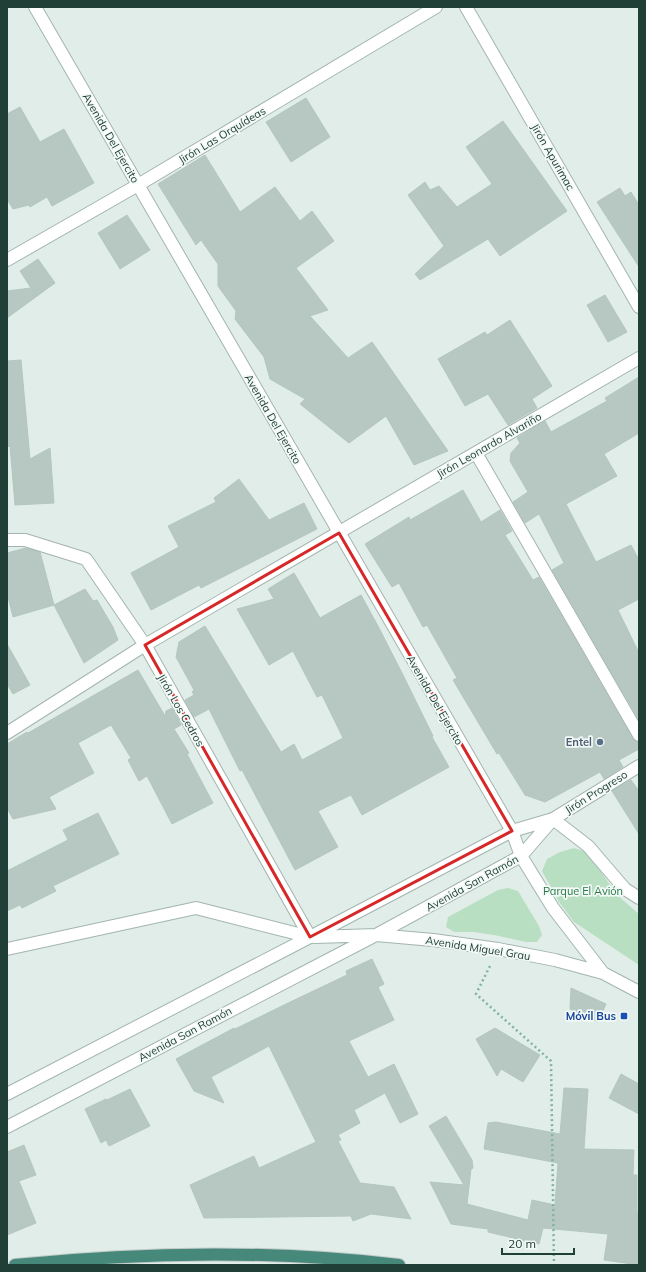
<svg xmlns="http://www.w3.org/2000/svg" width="646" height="1272" font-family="Mulish,sans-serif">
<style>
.green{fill:#b9dfc3}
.building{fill:#b6c8c1;stroke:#b3c7bf}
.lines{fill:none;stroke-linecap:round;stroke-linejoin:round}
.minor-casing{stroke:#a3b5af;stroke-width:14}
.tertiary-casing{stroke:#a3b5af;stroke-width:14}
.trunk-casing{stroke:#c1c9c7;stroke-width:14}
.path{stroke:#80b3a3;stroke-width:2.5;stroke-dasharray:2 3;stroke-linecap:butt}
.minor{stroke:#fff;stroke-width:12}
.tertiary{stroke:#fff;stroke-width:12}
.trunk{stroke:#46897a;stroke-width:12}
.marked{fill:none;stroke:#d62828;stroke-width:3;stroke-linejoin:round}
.service-dot{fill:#5c6f8a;stroke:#f2f9f6;stroke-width:1.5}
.transit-dot{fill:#1a4fb4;stroke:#f2f9f6;stroke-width:1.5}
.labels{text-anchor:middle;stroke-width:3.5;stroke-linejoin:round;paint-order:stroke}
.street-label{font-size:11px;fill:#203f37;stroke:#f2f9f6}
.service-label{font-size:11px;font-weight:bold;fill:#4e5e75;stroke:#f2f9f6;text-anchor:end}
.park-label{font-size:11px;fill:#287947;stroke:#f2f9f6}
.transit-label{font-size:11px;font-weight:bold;fill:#164399;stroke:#f2f9f6;text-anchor:end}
</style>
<rect width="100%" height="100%" fill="#e1ede8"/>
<path class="green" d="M574,848L584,851L597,866L617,895L639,914V965L574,922L559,902L542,871L547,859L560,852Z
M508,888L518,891L539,926L542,935L537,942H526L494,935L473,932H454L446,927L448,917L498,890Z"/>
<path class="building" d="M306,98L330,137L291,162L266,122Z
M20,107L40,142L64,129L94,183L52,206L47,197L30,207L29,205L13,209L7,199V114Z
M503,121L567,211L500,256L488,239L420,280L415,274L444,246L408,195L425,182L430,190L439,186L457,207L492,184L466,147Z
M205,155L240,212L275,187L300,221L312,211L334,241L296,268L328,310L310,316L348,358L372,342L448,451L414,465L386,416L349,443L300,404L305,399L270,379L264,357L235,319L236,311L218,286V264L201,240L196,245L158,184Z
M620,188L625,196L631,192L639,205V267L597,202Z
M127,215L150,250L120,269L98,233Z
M38,259L55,283L7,318V291L31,288L20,271Z
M605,295L627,332L608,342L587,305Z
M510,320L552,386L532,399L537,408L508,425L488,394L465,406L438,359L485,332L487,335Z
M21,360L30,459L50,448L54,503L15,505L10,446L7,447V361Z
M639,377V433L604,454L617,476L566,504L596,562L631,545L639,560V599L618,610L639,653V720L552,570L564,563L539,514L525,523L513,502L528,492L510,461L511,453L520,443L517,438L545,421L551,432L607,401L605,398Z
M239,479L269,520L304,503L317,529L201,588L199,585L151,610L131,573L179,547L168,526L216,502L214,498Z
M463,490L481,522L500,510L512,531L505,535L533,580L539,577L633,739L636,742H639V749L619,760L623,767L604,779L600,772L545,802L525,795L499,753L497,754L453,680L457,678L427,625L423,627L399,583L392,587L365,544L409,517L410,520Z
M26,548L40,552L54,605L13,617L7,593V553Z
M294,573L320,618L361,595L379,628L403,675L433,736L432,737L449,767L362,815L351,795L318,811L338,847L295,870L242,770L240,771L209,709L194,717L185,700L194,695L192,692L194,690L176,657L179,642L205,626L281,752L294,744L302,760L343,738L322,695L317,697L293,651L269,665L237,609L274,599L268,589Z
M85,589L93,601L97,600L113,627L118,640L84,663L54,605Z
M7,644L30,685L13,694L7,684Z
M138,670L165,716L166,711L172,708L181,725L174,729L189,753L187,754L213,803L172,824L147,776L139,781L128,760L131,758L111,725L78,743L94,773L49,797L56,809L13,819L7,808V744L27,732L28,733Z
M631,780L639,791V834L612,791Z
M98,813L119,854L53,886L56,891L22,908L20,905L7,911V871L68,840L63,830Z
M372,959L384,984L378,987L394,1020L349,1041L368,1077L394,1064L418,1114L400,1123L385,1093L354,1110L360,1123L338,1135L341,1140L338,1141L360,1183L394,1187L411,1219L371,1214L353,1221L351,1216L204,1218L190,1185L254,1156L259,1168L316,1142L269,1046L211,1077L224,1103L194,1091L176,1059L234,1028L235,1029L286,1004L347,975L346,971Z
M571,988L606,1004L598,1022L570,1009Z
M495,1028L540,1055L523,1082L501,1069L497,1076L476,1039Z
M621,1074L639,1084V1114L609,1098Z
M564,1088L588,1089L584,1149L634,1150L633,1175H637V1213H639V1265L604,1260L608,1234L543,1228L539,1244L488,1232V1229L451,1224L430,1182L464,1185L429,1126L446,1116L472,1160L473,1168L471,1169L467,1204L528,1220L532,1200L555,1205L558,1163L484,1149L488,1123L496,1122L560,1134Z
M130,1089L150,1126L109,1146L106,1140L101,1143L85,1109L106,1099L107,1100Z
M24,1145L36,1175L19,1181L36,1223L7,1235V1152Z"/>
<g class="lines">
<defs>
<path id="minor" d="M466,7L639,307
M7,260L138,185L436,7
M476,453L639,735
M7,540H25L86,559L145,645L310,937
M7,733L145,645L639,358
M553,819L588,846L625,889L639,898
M7,949L196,908L310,937"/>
<path id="tertiary" d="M35,7L512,831L521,856L553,908L603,973
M315,937L376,935L433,940L498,949L555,960L603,973L639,992
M7,1094L310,937L512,831L553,819L639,766
M7,1127L376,935L521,856L553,819"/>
<path id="trunk" d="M15,1265C141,1252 273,1250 399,1265"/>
</defs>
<use href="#minor" class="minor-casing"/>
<use href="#tertiary" class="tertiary-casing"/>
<use href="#trunk" class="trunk-casing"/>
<path class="path" d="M490,966L476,994L551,1061L554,1265"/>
<use href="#minor" class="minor"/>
<use href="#tertiary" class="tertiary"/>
<use href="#trunk" class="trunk"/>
</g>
<path class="marked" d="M339,533L512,831L310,937L145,645Z"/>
<circle class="service-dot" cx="600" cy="742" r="4"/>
<rect class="transit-dot" x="620" y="1012" width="8" height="8" rx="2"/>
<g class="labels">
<g class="street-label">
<text transform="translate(222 135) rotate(-31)" y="4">Jirón Las Orquídeas</text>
<text transform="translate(111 138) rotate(60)" y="4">Avenida Del Ejercito</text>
<text transform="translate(553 157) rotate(60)" y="4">Jirón Apurimac</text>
<text transform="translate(273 419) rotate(60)" y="4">Avenida Del Ejercito</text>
<text transform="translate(489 445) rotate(-30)" y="4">Jirón Leonardo Alvariño</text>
<text transform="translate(435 700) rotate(60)" y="4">Avenida Del Ejercito</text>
<text transform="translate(181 710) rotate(60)" y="4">Jirón Los Cedros</text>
<text transform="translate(596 792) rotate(-32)" y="4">Jirón Progreso</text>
<text transform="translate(472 883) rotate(-29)" y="4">Avenida San Ramón</text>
<text transform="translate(478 948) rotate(9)" y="4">Avenida Miguel Grau</text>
<text transform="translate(185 1034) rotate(-28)" y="4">Avenida San Ramón</text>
</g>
<g class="service-label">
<text x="592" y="746">Entel</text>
</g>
<g class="park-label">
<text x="583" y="895">Parque El Avión</text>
</g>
<g class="transit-label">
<text x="616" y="1020">Móvil Bus</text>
</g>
</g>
<rect width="646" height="1272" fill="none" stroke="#203f37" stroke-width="16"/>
<path d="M502 1248v6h72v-6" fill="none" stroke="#203f37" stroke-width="2"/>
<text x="508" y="1248" font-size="12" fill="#203f37" stroke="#f2f9f6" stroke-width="3" paint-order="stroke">20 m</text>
</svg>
